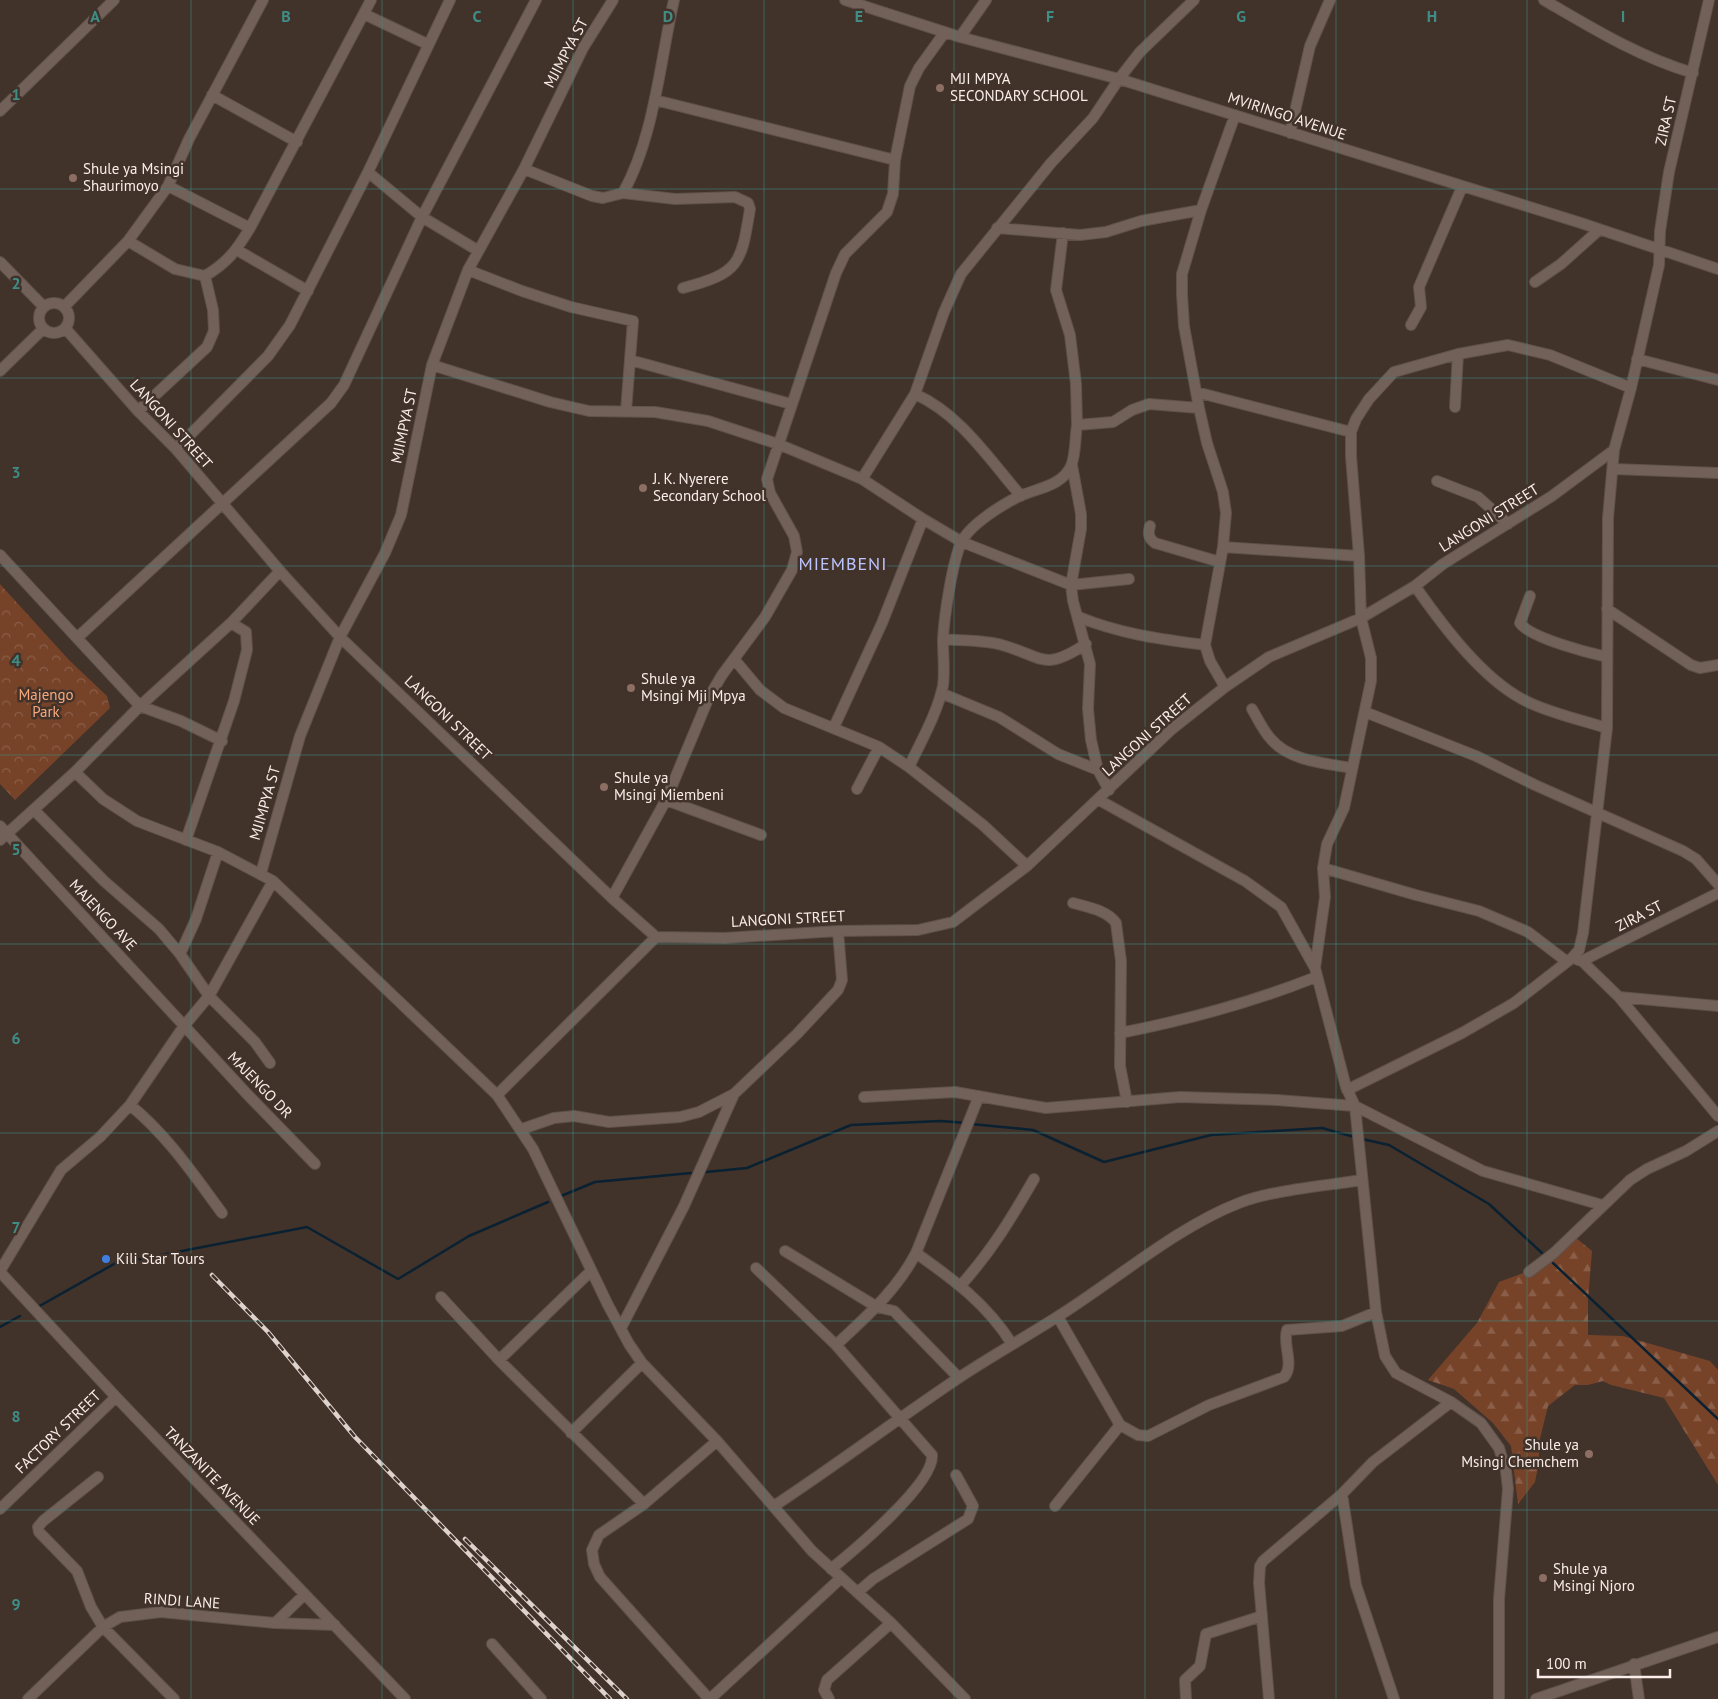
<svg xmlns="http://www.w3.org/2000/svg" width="1718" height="1699" font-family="'PT Sans',sans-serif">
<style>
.forest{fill:url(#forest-firs)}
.park{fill:url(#park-crowns)}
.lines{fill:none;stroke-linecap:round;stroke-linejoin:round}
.stream{stroke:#0a2132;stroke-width:2.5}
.street-casing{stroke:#5e514b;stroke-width:12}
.street{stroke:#726159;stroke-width:10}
.rail-casing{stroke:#ded2cd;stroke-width:4.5}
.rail{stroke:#41322a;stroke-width:2.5;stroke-dasharray:8;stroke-linecap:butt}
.grid{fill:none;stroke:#3e8e87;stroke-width:1;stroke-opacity:0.55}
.education-dot{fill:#8d6e63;stroke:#41322a;stroke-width:2}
.shop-dot{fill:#3f7fe0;stroke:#41322a;stroke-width:2}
.labels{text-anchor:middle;stroke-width:5;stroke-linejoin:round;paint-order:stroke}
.street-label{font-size:15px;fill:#f9eee9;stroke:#41322a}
.poi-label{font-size:15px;fill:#f9eee9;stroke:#41322a;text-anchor:start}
.park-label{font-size:15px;fill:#f9a87e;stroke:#41322a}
.quarter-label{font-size:18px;letter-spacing:1px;fill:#bdc4fc;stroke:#41322a}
.grid-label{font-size:16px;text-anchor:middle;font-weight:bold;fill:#3e8e87;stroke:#41322a;stroke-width:5;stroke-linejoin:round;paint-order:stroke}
</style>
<defs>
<pattern id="forest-firs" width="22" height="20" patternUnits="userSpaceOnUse" patternTransform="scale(1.25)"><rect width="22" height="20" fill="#764329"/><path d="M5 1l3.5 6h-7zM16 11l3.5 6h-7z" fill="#8a5e48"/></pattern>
<pattern id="park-crowns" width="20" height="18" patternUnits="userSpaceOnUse" patternTransform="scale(1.25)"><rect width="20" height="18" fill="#764329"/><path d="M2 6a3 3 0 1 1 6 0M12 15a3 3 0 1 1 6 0" fill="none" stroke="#8a5e48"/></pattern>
</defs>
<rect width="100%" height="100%" fill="#41322a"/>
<path class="forest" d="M1576,1238L1592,1251L1588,1300V1335L1623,1336L1710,1361L1718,1370V1485L1664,1398L1611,1385L1603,1381L1588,1385H1575L1548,1406L1539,1443V1462L1535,1482L1518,1504L1511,1446L1493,1423L1454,1389L1428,1380L1477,1323L1499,1282L1537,1268Z"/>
<path class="park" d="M0,584L69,660L107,696L110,708L15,800L0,784Z"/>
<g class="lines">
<path class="stream" d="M971,1124L1033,1130L1104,1162L1211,1135L1322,1128L1354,1137
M1362,1139L1389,1145L1489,1204L1542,1253
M706,1172L747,1168L851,1125L941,1121L966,1123
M561,1196L595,1182L691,1173
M1553,1263L1718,1419
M36,1308L114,1264L307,1227L398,1279L469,1236L548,1202
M0,1327L20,1316"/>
<defs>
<path id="street" d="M845,0L960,37L1119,79L1581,223L1718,269
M1544,0C1592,28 1639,57 1693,73
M364,14L427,44
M960,37L986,0
M212,95L297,142
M655,100L895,160
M0,111L114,0
M1290,133L1310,46L1330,0
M524,169L592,196L603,198L623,193C654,138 660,62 674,0
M368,172L422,217L477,250
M168,186L250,228
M623,193L675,199L735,197L748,203L750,209C741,264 740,273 683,288
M997,228L1080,235L1106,232L1141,221L1201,210
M1063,233L1056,290L1070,335L1076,384L1077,425
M128,241L175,269L205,276C228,262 236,251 250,228L371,0
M237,250L308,291
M0,262L44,307
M468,270L522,291L571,307L633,321L626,411
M1535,282L1561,264L1599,230
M39 318a15 15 0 1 1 30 0a15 15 0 1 1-30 0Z
M64,307L128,241L168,186L189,139L263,0
M1411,325L1421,307L1419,287L1462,187
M65,328L138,411L176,449L280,571L340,637L612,898L656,937L725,938L838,931L918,930L953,922L1027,866L1172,729L1225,687L1269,657L1361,618L1415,586L1443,564L1552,496L1614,450
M1637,359L1718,380
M630,360L791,404
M432,365L550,402L589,411L655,412L708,421L778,444L862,479L923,519L962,542L1071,585L1129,579
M0,371L43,329
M1196,392L1351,432
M915,394C960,414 989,459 1021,496
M1455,407L1458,354
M138,411L207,347L214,331L213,310L205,276
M176,449L268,356L290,325L368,172L450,0
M1072,465L1081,514V529L1071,585L1073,601L1090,664L1088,709L1091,740L1098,770L1109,790
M1614,469L1718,473
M862,479L915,394L944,312L961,274L1051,163L1093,118L1119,79L1140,52L1194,0
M1437,481L1478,497L1508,524
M1150,526C1148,533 1148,538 1155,543L1220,562
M1223,547L1359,556
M0,555L140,706L181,721L222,741
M1415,586C1443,626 1485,683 1530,703C1554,714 1581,720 1607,728
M1530,596L1520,623C1530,638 1589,653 1607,657
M1607,609L1691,665L1700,668L1718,665
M1079,617C1120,634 1161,639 1205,645
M77,638L331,403L344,385L422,217L536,0
M943,639C962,641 984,640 1002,645C1044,657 1043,672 1086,644
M734,659L760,690L784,708L879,747L909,767L983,825L1027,866
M1225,687L1210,661L1205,645L1223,547L1226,513L1223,492L1207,443L1199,408L1184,326L1182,294V274L1201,210L1235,115
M941,693L999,717L1058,754L1098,770
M1252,709C1258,719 1263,731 1271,739C1289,761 1325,763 1351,768
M1365,712L1476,756L1535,785L1683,851L1696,859L1718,884
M834,727L882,623L923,519
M909,767C921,741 937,714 943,686C945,671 943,655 943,640C944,617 952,564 961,543C969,525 1003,504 1020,496C1038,488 1062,486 1071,466C1076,454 1075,437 1077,425L1113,422L1132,410L1149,404L1199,408
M75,772L103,799L137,821L218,852L273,881L497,1095L533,1149L608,1305L629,1344L642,1363L717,1441L812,1551L891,1623L965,1699
M857,789L879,747
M666,800L761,835
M1099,800L1245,881L1281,907L1315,968L1346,1087L1355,1106L1376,1312L1385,1356L1396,1373L1451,1402L1481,1423L1499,1448L1506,1471L1508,1489L1499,1599V1699
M34,810L104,881L159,929L180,954L209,996L255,1042L270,1063
M0,826L247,1094L315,1164
M0,840L75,772L140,706L231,623L280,571
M186,840L234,701L247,650L246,632L231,623
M1323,868L1416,895L1479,911L1528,932L1566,961
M261,873L300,736L340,637L385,553L401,515L432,365L468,270L524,169L583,48L613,0
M612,898L666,800L709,697L722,675L765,617L792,570L797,552L794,536L770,493L767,479L836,273L845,254L887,212L893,194L895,160L910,86L919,68L945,32
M1073,903C1087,907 1107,910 1116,923L1121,961L1120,1066L1127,1102
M180,954L196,919L218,852
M1578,960L1582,961L1718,893
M1582,961L1619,997L1718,1116
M1315,968L1325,897L1323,868L1327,844L1344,808L1371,681V658L1361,618L1359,556L1351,456V432L1356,419L1369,399L1394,372L1458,354L1508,345L1550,355L1631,388
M1619,997L1718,1006
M1120,1033C1187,1020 1253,1002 1316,977
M1347,1090L1462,1033L1514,1003L1572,958L1579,950L1583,933L1607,728L1608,518L1614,450L1631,388L1659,265L1660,231L1669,172L1709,0
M497,1095L656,937
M864,1097L955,1092L1046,1108L1180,1097L1277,1100L1355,1106L1483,1171L1602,1205
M130,1105C167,1135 194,1175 222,1213
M522,1129L554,1118L574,1116L609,1122L680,1117L699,1112L734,1094
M785,1251L877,1307L894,1311L959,1378
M916,1253C954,1280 987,1304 1012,1344
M756,1268L836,1345L932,1455C935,1483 852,1552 831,1569
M0,1271L61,1170L100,1137L130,1105L184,1026L209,996L273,881
M0,1272L116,1397L405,1699
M1529,1272L1554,1253L1630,1180L1647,1169L1686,1151L1718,1131
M961,1285C991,1252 1012,1217 1034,1179
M441,1297L499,1360L644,1504
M1058,1317L1120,1425L1138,1435L1148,1436L1209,1405L1284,1377C1295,1365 1282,1344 1287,1330L1342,1326L1376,1312
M621,1328L684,1206L734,1094L797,1034L838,990L842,980L838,931
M836,1345C866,1317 897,1290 916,1253L979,1096
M499,1360L591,1271
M571,1433L642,1363
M98,1477L43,1521L38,1527L39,1532L77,1571L91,1607L103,1627L174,1699
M1342,1494L1356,1585L1394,1699
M774,1506C836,1465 896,1420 957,1379C990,1357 1024,1338 1057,1317C1115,1281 1175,1228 1239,1203C1272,1190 1325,1186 1361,1180
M1055,1506L1120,1425
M0,1509L116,1397
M858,1592L873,1579L968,1519L973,1506L956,1475
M275,1623L304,1595
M492,1644L541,1699
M1634,1664L1639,1699
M28,1699L103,1627L120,1617L161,1612L275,1623L335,1625
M709,1699L600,1577L594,1564L592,1550L599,1535L644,1504L717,1441
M710,1699L841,1578
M829,1699L824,1690L827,1680L891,1623
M1186,1699L1185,1680L1200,1666L1206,1634L1262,1616
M1269,1699L1259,1583L1260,1566L1263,1561L1342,1494L1373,1462L1451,1402
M1536,1699L1718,1637"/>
</defs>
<use href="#street" class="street-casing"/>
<use href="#street" class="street"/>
<defs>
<path id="rail" d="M212,1275L268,1332L355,1437L610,1699
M465,1539L627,1699"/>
</defs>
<use href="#rail" class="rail-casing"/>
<use href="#rail" class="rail"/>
</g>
<path class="grid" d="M191,0V1699M382,0V1699M573,0V1699M764,0V1699M954,0V1699M1145,0V1699M1336,0V1699M1527,0V1699M0,189H1718M0,378H1718M0,566H1718M0,755H1718M0,944H1718M0,1133H1718M0,1321H1718M0,1510H1718"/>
<g class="education-dot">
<circle cx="940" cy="88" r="5"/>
<circle cx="73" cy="178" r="5"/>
<circle cx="643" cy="488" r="5"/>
<circle cx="631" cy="688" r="5"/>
<circle cx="604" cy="787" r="5"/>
<circle cx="1589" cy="1454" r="5"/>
<circle cx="1543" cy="1578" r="5"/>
</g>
<circle class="shop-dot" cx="106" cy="1259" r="5"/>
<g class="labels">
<g class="street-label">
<text transform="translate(566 53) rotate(-62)" y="5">MJIMPYA ST</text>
<text transform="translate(1287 116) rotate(18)" y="5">MVIRINGO AVENUE</text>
<text transform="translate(1666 121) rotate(-77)" y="5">ZIRA ST</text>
<text transform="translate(171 424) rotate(48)" y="5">LANGONI STREET</text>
<text transform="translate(404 426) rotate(-78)" y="5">MJIMPYA ST</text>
<text transform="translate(1489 518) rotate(-32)" y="5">LANGONI STREET</text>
<text transform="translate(448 718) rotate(44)" y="5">LANGONI STREET</text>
<text transform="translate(1147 735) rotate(-42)" y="5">LANGONI STREET</text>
<text transform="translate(265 803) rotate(-74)" y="5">MJIMPYA ST</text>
<text transform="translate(103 915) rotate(47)" y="5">MAJENGO AVE</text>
<text transform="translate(1639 916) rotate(-27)" y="5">ZIRA ST</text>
<text transform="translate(788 919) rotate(-3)" y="5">LANGONI STREET</text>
<text transform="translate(260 1085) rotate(46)" y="5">MAJENGO DR</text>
<text transform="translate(58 1432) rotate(-44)" y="5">FACTORY STREET</text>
<text transform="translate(212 1476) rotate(46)" y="5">TANZANITE AVENUE</text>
<text transform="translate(182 1601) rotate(4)" y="5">RINDI LANE</text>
</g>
<g class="poi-label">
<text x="950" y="84">MJI MPYA<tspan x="950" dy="17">SECONDARY SCHOOL</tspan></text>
<text x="83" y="174">Shule ya Msingi<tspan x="83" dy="17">Shaurimoyo</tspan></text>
<text x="653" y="484">J. K. Nyerere<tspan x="653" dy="17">Secondary School</tspan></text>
<text x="641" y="684">Shule ya<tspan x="641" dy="17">Msingi Mji Mpya</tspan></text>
<text x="614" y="783">Shule ya<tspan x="614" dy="17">Msingi Miembeni</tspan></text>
<text x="116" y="1264">Kili Star Tours</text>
<text x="1579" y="1450" text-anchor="end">Shule ya<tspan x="1579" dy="17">Msingi Chemchem</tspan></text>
<text x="1553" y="1574">Shule ya<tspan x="1553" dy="17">Msingi Njoro</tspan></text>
</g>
<g class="park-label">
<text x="46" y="700">Majengo<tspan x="46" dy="17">Park</tspan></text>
</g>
<g class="quarter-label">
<text x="843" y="570">MIEMBENI</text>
</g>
</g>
<g class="grid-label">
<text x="95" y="22">A</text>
<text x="286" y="22">B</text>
<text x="477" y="22">C</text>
<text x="668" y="22">D</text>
<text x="859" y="22">E</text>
<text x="1050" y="22">F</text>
<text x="1241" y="22">G</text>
<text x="1432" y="22">H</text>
<text x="1623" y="22">I</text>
<text x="16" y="100">1</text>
<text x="16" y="289">2</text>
<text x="16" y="478">3</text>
<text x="16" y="666">4</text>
<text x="16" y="855">5</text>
<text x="16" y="1044">6</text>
<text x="16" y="1233">7</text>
<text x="16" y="1422">8</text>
<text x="16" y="1610">9</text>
</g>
<path d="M1538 1669v8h132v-8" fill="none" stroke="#f9eee9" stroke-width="2.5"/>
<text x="1546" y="1669" font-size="15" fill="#f9eee9" stroke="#41322a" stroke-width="4" paint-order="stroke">100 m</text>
</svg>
